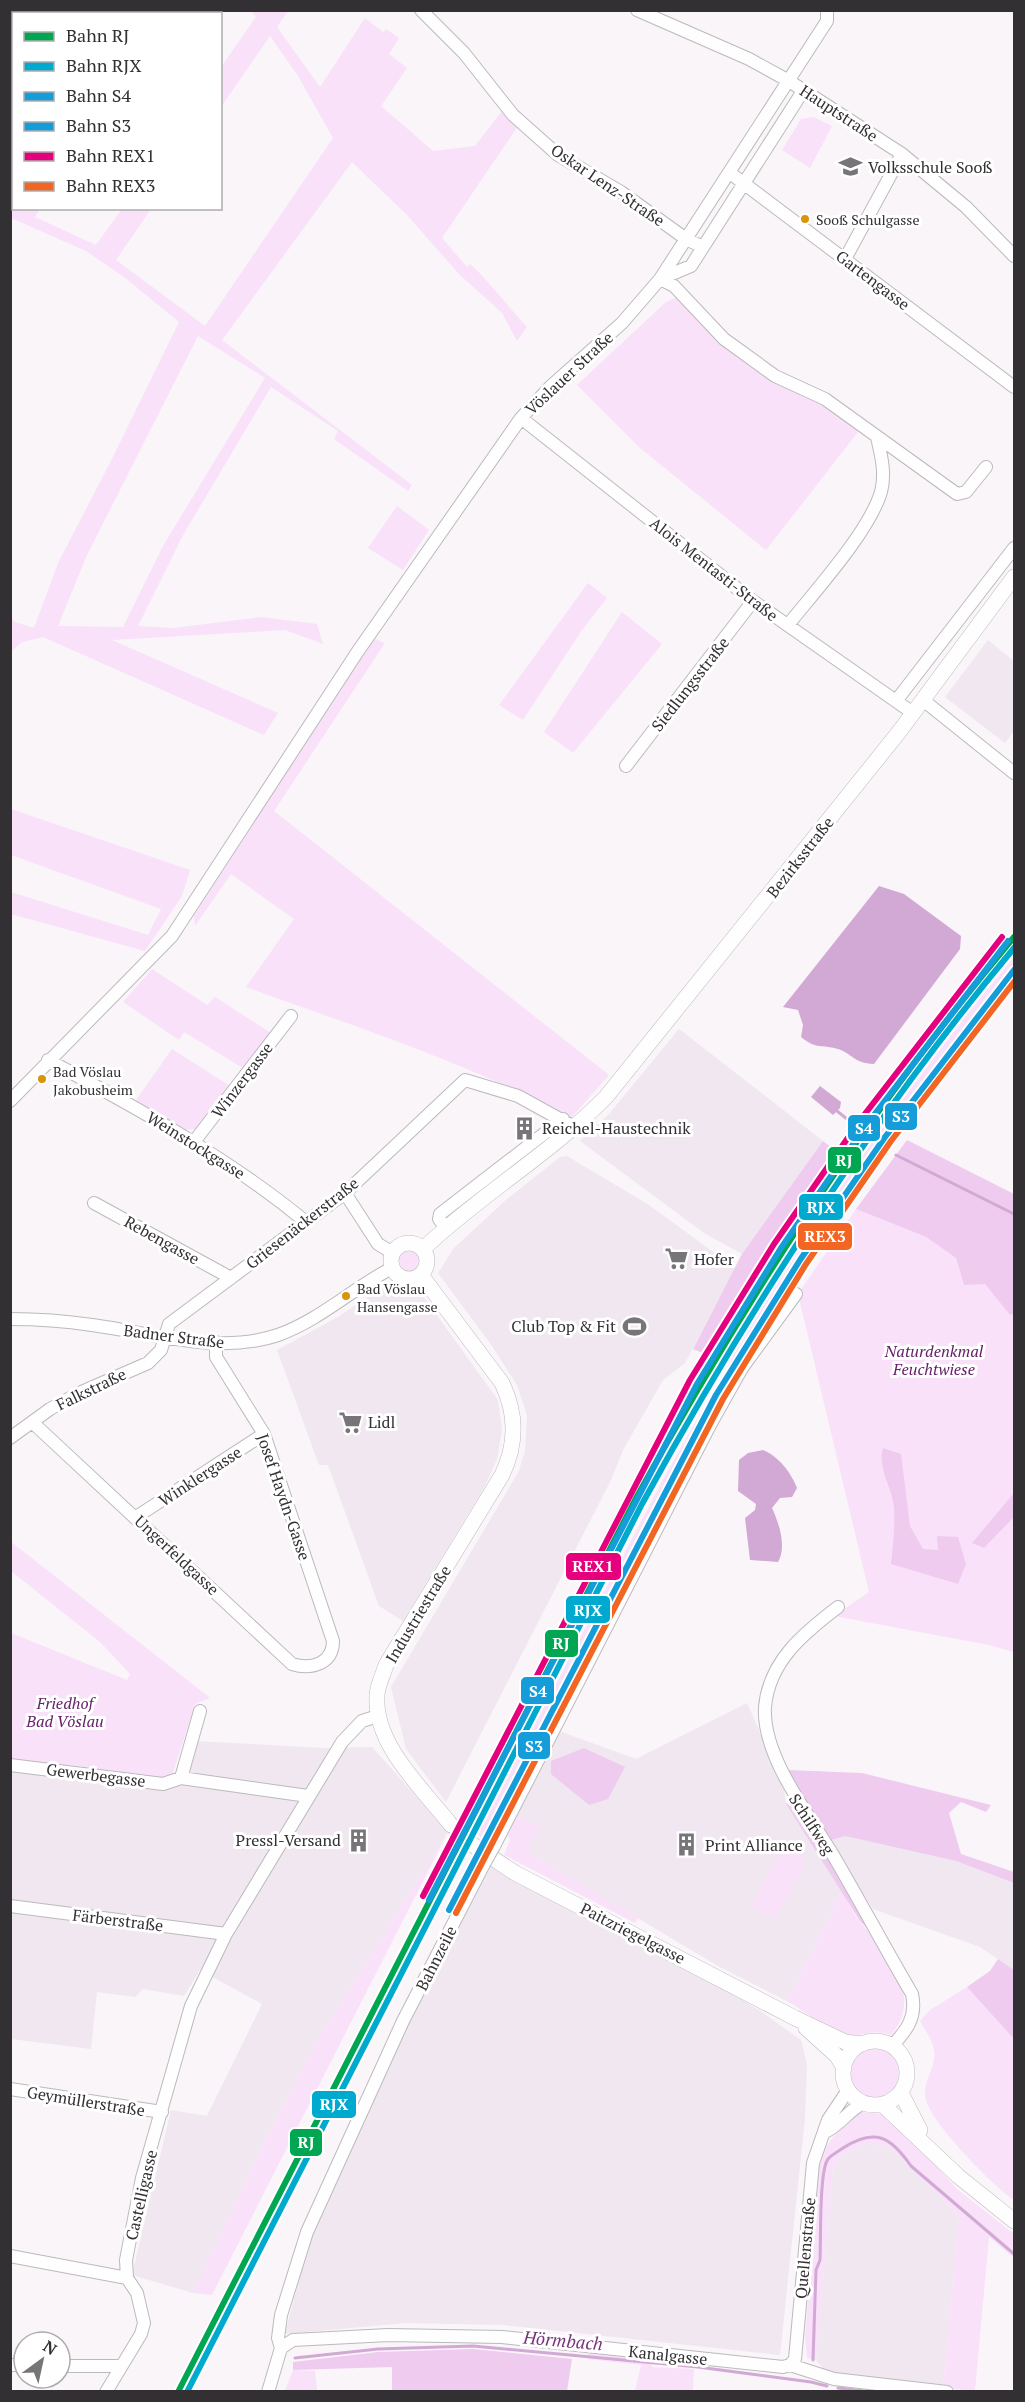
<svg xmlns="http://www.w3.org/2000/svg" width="1025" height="2402" font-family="'PT Serif',serif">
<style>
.built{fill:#f0e7f0}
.green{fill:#f9e1fa;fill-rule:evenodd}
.forest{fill:#eecbef}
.water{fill:#d2a9d4}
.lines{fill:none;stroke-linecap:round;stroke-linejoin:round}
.stream{stroke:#d2a9d4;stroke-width:3}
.major-tunnel{stroke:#d1ced1;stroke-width:15;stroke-dasharray:15 8;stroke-linecap:butt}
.minor-casing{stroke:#bcbabc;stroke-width:14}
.major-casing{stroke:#bcbabc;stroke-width:16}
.minor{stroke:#fefefe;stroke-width:12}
.major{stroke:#fefefe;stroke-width:15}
.minor-bridge-casing{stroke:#bcbabc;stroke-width:14;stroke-linecap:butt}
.minor-bridge{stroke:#fefefe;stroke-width:12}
.rail-1-casing{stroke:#fff;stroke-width:10}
.rail-2-casing{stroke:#fff;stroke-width:10}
.rail-3-casing{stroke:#fff;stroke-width:10}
.rail-4-casing{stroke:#fff;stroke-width:10}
.rail-5-casing{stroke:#fff;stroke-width:10}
.rail-6-casing{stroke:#fff;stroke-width:10}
.rail-1{stroke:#00a651;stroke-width:6}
.rail-2{stroke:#00a9ce;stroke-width:6}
.rail-3{stroke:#159dd9;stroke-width:6}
.rail-4{stroke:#159dd9;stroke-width:6}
.rail-5{stroke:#e5007d;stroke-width:6}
.rail-6{stroke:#f26522;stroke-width:6}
.bus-dot{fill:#d99408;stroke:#fff;stroke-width:2}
.labels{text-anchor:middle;stroke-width:6;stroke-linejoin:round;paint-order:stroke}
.bus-label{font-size:14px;fill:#323032;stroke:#fff;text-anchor:start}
.street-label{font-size:16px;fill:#323032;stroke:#fff}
.poi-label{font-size:16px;fill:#323032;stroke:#fff;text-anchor:start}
.park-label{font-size:16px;font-style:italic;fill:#652069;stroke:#fff}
.water-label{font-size:18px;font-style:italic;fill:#79337c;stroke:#fff}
.line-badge{stroke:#fff;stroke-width:2}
.badge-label{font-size:16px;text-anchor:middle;font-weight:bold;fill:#fff}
</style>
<rect width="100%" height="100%" fill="#f9f5f9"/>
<path class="built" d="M988,640L1014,661V731L1005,743L945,697Z
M679,1029L823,1141L742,1254L704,1233L580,1141L609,1114Z
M567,1156L649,1205L735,1268L685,1363L663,1380L623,1450L612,1478L446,1802L406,1749L391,1687L519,1471L525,1451L527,1415L517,1385L492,1346L438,1273L454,1248L507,1199L560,1157Z
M396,1287L409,1290L418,1289L498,1400L502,1430L497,1459L485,1486L403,1621L379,1606L328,1465H319L277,1350L338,1317L381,1288Z
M747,1703L783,1784L786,1804L842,1891L787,2001L718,1966L527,1852L515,1815L559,1731L636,1759Z
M194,1741L326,1748L372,1747L448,1832L321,2034L264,2143L193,2293L132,2275L171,2110L207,2116L262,2004L200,1970L184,1996L143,1989L135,1997L97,1992L91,2049L11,2039V1759L171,1779L186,1774Z
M845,1836L956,1861L1014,1883V1970L980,1947L873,1909L828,1841Z
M492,1865L715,1983L759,2010L801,2040L807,2064L805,2118L780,2355L504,2325L405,2323L285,2334L311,2233L382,2074Z
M867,2143L888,2146L959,2215L943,2388L828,2374L816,2360L833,2168L840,2156Z"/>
<path class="green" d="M251,11H288L277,27L320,87L365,18L383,32L386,29L399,38L389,54L407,68L381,106L433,151L475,146L502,111L518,126L442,238L467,267L470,264C491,283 507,306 527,327L517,341L502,313L459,274L408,216L352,162L222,340L412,485L408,491L334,439L338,431L271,387L183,535L138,626L173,628L261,617L317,624L323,644L285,630L112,640L278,713L264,735L43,637L22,642L11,652L10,617L15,622L34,628L58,563L112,459L179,322L124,277L86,251L11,218V204L14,208L40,209L35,217L96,245L122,209H151L116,260L205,326L333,138L298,76L270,36L221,107V67L256,17ZM198,336L265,378L163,546L123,627L58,626L87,555Z
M813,117L832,126L810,168L782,150L801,119Z
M677,297C702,328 732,356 767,378C800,398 830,403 858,432L766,550L640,448L577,385L666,302Z
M397,506L429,530L403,570L368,548Z
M588,583L607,598L582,630L523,720L499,705Z
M622,612L662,644L573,753L544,732Z
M373,638L385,643L274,811L609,1075L571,1118C469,1063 356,1027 246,987L294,919L231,874L195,926L194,916Z
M11,809L190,870L182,896L145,951L11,914V892L148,935L161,909L11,855Z
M1014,957V980L871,1172L713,1406L489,1844L477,1834L665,1476L779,1275L864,1150L968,1013Z
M152,969L207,1005L215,997L271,1033L243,1068L184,1032L179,1040L123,1002Z
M172,1049L230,1086L197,1129L186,1130L136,1100Z
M856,1209L926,1237L956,1258L964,1285L985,1283L1010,1315L1014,1314V1652L989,1645L834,1616L869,1592L798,1294Z
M398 1261a12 12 0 1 1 24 0a12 12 0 1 1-24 0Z
M10,1541L210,1698L195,1704L171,1779L11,1759V1633L127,1680L130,1674L100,1642L11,1571Z
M515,1815L540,1826L527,1852L638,1918L635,1923L504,1855L510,1840L507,1833Z
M448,1832L212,2295L193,2293L264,2143L321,2034Z
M789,1844L802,1855L804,1868L776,1918L751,1907L782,1847Z
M842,1891C848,1901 853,1914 861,1923C888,1954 924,1996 891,2035C869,2028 865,2037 849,2035C832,2033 803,2010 787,2001Z
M967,1987L1014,2039V2200C993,2186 932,2124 926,2100C922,2085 932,2073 934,2059C937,2046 926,2032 920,2021L930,2010Z
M849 2073a25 25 0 1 1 50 0a25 25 0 1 1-50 0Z
M862,2112L882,2114L897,2122L957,2189L1014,2234V2258L989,2237L975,2391L943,2388L959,2215L888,2146L867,2143L840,2156L833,2168L816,2360L807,2358L805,2336L820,2159C829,2140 842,2121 862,2112Z
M587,2352L650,2358L652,2367L694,2369L693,2391H635L641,2365L588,2359Z
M293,2370L315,2371L317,2391H285Z"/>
<path class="forest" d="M907,1140L1014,1194V1314L1010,1315L985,1284L964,1285L956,1258L926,1237L856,1209Z
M823,1141L838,1153L789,1214L705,1354L693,1349L742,1254Z
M883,1448L901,1454L910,1526L923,1549L938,1550L937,1536L958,1537L966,1564L958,1584L891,1564C893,1545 895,1527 894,1507C892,1487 877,1468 883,1448Z
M1014,1493V1517L984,1548L972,1543Z
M584,1748L625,1767L608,1799L589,1805L551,1774V1761Z
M788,1770L862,1773L991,1805L986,1812L961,1802L949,1813L961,1854L1014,1872V1883L956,1861L845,1836L828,1841L809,1815Z
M791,1800L864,1913L874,1935L860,1921L786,1804Z
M998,1959L1014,1970V2039L967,1987L990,1971Z
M473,2349L572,2359L567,2391H392V2367L293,2370V2362L378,2352Z"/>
<path class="water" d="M879,886L904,894L961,936L960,949L874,1064C853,1063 853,1054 838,1049C821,1044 817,1050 801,1037L803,1025L798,1010L783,1007Z
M820,1086L841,1102L840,1108L833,1115L811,1097Z
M763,1450C778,1456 791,1472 797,1488L792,1497L780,1498L772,1508C779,1523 787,1547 778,1562L750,1560L745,1518L755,1510L756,1504L738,1491L739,1460L748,1453Z"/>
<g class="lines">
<path class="stream" d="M837,1111L857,1127
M873,1138L888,1149
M896,1155L1014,1214
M295,2358L378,2349L473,2346L698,2367L811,2382L827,2386
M813,2360L816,2270L820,2260C821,2241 819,2171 828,2159C831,2155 839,2151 843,2148C875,2127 891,2137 911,2166L1014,2254
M838,2388L873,2392"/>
<path class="major-tunnel" d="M451,1825L473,1845"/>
<defs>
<path id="minor" d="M421,10L464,53L513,115L558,155L621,192L686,239L703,247
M637,10L749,59L789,81L902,154L966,207L1014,256
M730,173L1014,387
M845,259L902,154
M660,279L674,286L724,339L775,376L825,399L957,494L966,492L986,467
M660,279L691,266L803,91
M521,418L753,601L913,713
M788,625C815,591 869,532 881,492C886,473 881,455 877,437
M923,700L1014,773
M896,701L1014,548
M626,766L753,601
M48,1060C137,1108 227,1157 306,1222
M10,1101L172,936L358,651L521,418L550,387L622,323L660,279L827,21V10
M193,1143L291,1016
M345,1193L378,1244L393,1253
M94,1203L231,1278
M446,1228L439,1219L440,1214L563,1119
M10,1319C38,1319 65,1321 92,1325C152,1333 219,1355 278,1335C320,1320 353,1288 392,1268
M32,1422L292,1664C311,1670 333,1664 333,1641L264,1434L216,1357V1342
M10,1438L50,1409L77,1394L148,1363L161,1350L169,1324L345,1193L465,1080L518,1096L576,1128
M136,1517L264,1434
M838,1607C804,1633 769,1661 765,1707C762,1756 809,1815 833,1855C860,1901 885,1948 912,1994C917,2017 907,2030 892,2046
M200,1711L181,1778L308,1796
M10,1765L163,1784L181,1778
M494,1846L710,1425L742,1368L796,1294
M10,1906L226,1934
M10,2089L162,2112
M825,2132C840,2125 848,2111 863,2103
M10,2256L127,2278
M281,2348L293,2340L388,2335L502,2337L783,2367L790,2365L834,2379L947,2392
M10,2365H24
M790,2365L795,2359L813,2163L828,2120L848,2090
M60,2366H120
M106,2392L141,2334L144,2323L137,2293L127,2278L126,2260L142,2178L191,2006L226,1934L342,1742L362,1721L378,1716
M268,2392L281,2348L278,2338L281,2315L307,2232L403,2021L484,1864"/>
<path id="major" d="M391 1261a18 18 0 1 1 36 0a18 18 0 1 1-36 0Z
M423,1249C481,1194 550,1154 606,1097L899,732L1014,577
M421,1275L502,1383C517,1414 517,1444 502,1475L386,1665C383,1675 377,1686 377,1696C374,1745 423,1789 451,1825
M473,1845L515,1873L795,2018L845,2042L862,2044
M806,2028L837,2056L844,2068
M843 2073a32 32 0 1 1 64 0a32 32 0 1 1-64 0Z
M901,2093L920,2130
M882,2104L958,2176L1014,2221"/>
</defs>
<use href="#minor" class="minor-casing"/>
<use href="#major" class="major-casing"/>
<use href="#minor" class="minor"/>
<use href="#major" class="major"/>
<defs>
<path id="minor-bridge" d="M484,1864L494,1846"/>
</defs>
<use href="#minor-bridge" class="minor-bridge-casing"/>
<use href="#minor-bridge" class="minor-bridge"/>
<defs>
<path id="rail-1" d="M178,2392L635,1500C746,1298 866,1114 1014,937"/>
<path id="rail-2" d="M187,2392L642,1504C750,1307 870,1121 1014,948"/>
<path id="rail-3" d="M429,1900L697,1384L781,1248L867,1124L1008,941"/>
<path id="rail-4" d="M449,1910L716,1395L800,1260L885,1137L1014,970"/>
<path id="rail-5" d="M423,1896L690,1380L774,1244L861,1119L1002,937"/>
<path id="rail-6" d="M456,1913L723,1399L806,1264L891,1141L1014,982"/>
</defs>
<use href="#rail-1" class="rail-1-casing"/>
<use href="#rail-2" class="rail-2-casing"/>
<use href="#rail-3" class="rail-3-casing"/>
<use href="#rail-4" class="rail-4-casing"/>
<use href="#rail-5" class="rail-5-casing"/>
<use href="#rail-6" class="rail-6-casing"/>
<use href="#rail-1" class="rail-1"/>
<use href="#rail-2" class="rail-2"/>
<use href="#rail-3" class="rail-3"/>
<use href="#rail-4" class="rail-4"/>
<use href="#rail-5" class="rail-5"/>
<use href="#rail-6" class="rail-6"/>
</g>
<defs>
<symbol id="school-bare" viewBox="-9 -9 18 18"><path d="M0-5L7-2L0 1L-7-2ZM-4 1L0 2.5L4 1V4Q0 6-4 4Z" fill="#787578" stroke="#fff" stroke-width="2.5" paint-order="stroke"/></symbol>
<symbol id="building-bare" viewBox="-9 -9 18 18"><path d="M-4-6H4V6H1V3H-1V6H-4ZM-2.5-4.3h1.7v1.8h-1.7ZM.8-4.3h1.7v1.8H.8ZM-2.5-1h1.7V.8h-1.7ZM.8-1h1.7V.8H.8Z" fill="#787578" stroke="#fff" stroke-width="2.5" paint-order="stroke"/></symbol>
<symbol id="supermarket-bare" viewBox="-9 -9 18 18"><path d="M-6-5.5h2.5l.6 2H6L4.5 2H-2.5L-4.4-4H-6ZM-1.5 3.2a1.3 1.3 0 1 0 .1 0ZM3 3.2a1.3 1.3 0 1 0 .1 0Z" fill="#787578" stroke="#fff" stroke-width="2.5" paint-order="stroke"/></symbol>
<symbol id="stadium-bare" viewBox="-9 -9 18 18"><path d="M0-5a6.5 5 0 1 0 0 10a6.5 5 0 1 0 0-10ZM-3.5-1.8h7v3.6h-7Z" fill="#787578" stroke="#fff" stroke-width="2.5" paint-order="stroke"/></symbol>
</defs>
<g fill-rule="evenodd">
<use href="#school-bare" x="834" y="150" width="33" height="33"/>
<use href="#building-bare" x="508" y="1112" width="33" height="33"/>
<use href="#supermarket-bare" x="660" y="1242" width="33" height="33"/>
<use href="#stadium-bare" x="618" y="1310" width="33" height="33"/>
<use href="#supermarket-bare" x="334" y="1406" width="33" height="33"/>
<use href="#building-bare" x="342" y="1824" width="33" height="33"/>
<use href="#building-bare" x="670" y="1828" width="33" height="33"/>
</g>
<g class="bus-dot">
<circle cx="805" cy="219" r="5"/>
<circle cx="42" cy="1079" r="5"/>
<circle cx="346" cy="1296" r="5"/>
</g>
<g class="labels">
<g class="bus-label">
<text x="816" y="225">Sooß Schulgasse</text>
<text x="53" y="1077">Bad Vöslau<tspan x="53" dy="18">Jakobusheim</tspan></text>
<text x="357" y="1294">Bad Vöslau<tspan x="357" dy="18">Hansengasse</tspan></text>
</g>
<g class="street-label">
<text transform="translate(839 113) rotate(33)" y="6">Hauptstraße</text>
<text transform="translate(608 185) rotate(34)" y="6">Oskar Lenz-Straße</text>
<text transform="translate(873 280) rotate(37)" y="6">Gartengasse</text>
<text transform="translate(569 373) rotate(-43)" y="6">Vöslauer Straße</text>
<text transform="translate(714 569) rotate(38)" y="6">Alois Mentasti-Straße</text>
<text transform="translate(690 684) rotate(-52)" y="6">Siedlungsstraße</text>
<text transform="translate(800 857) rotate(-52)" y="6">Bezirksstraße</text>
<text transform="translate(242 1080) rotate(-53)" y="6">Winzergasse</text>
<text transform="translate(196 1145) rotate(32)" y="6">Weinstockgasse</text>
<text transform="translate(302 1223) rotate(-38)" y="6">Griesenäckerstraße</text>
<text transform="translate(162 1240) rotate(29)" y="6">Rebengasse</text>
<text transform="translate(174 1336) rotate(7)" y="6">Badner Straße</text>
<text transform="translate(91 1389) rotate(-26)" y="6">Falkstraße</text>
<text transform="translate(200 1476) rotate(-33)" y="6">Winklergasse</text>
<text transform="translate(284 1497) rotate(71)" y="6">Josef Haydn-Gasse</text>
<text transform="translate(177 1555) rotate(43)" y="6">Ungerfeldgasse</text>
<text transform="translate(418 1614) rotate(-59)" y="6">Industriestraße</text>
<text transform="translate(96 1775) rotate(7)" y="6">Gewerbegasse</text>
<text transform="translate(812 1824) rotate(57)" y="6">Schilfweg</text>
<text transform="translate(118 1920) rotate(7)" y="6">Färberstraße</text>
<text transform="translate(633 1933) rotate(27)" y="6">Paitzriegelgasse</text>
<text transform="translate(436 1958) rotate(-63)" y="6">Bahnzeile</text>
<text transform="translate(86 2101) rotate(9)" y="6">Geymüllerstraße</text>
<text transform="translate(141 2195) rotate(-77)" y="6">Castelligasse</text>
<text transform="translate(805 2248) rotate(-85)" y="6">Quellenstraße</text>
<text transform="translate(668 2355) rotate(6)" y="6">Kanalgasse</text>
</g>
<g class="poi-label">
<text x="868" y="173">Volksschule Sooß</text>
<text x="542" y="1134">Reichel-Haustechnik</text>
<text x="694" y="1265">Hofer</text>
<text x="616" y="1332" text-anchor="end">Club Top &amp; Fit</text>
<text x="368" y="1428">Lidl</text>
<text x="341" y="1846" text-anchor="end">Pressl-Versand</text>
<text x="705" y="1851">Print Alliance</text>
</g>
<g class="park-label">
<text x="934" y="1357">Naturdenkmal<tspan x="934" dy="18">Feuchtwiese</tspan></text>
<text x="65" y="1709">Friedhof<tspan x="65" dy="18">Bad Vöslau</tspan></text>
</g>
<g class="water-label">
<text transform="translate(563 2341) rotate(5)" y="6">Hörmbach</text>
</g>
</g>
<g class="line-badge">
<rect x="884" y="1102" width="34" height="29" rx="6" fill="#159dd9"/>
<rect x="847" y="1114" width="34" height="28" rx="6" fill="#159dd9"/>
<rect x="827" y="1146" width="35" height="28" rx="6" fill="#00a651"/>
<rect x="798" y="1193" width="46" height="28" rx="6" fill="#00a9ce"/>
<rect x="797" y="1222" width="56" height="29" rx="6" fill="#f26522"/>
<rect x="565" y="1552" width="57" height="29" rx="6" fill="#e5007d"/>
<rect x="565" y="1595" width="46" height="29" rx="6" fill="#00a9ce"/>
<rect x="544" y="1629" width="35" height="29" rx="6" fill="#00a651"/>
<rect x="520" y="1676" width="35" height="29" rx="6" fill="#159dd9"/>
<rect x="517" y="1731" width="34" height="29" rx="6" fill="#159dd9"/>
<rect x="311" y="2090" width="46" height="29" rx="6" fill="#00a9ce"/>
<rect x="289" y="2128" width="34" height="29" rx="6" fill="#00a651"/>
</g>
<g class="badge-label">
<text x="901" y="1122">S3</text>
<text x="864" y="1134">S4</text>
<text x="844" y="1166">RJ</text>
<text x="821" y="1213">RJX</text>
<text x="825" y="1242">REX3</text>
<text x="593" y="1572">REX1</text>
<text x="588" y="1616">RJX</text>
<text x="561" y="1649">RJ</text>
<text x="538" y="1697">S4</text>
<text x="534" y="1752">S3</text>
<text x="334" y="2110">RJX</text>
<text x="306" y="2148">RJ</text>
</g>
<rect width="1025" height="2402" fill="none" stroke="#323032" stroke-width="24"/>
<rect x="12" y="12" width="210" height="198" fill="#ffffff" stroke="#adacad" stroke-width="1.5"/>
<rect x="24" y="32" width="30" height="9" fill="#00a651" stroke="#adacad" stroke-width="1.5"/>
<text x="66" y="42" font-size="18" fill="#323032">Bahn RJ</text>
<rect x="24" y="62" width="30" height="9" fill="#00a9ce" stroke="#adacad" stroke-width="1.5"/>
<text x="66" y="72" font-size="18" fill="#323032">Bahn RJX</text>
<rect x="24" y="92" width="30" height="9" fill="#159dd9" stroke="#adacad" stroke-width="1.5"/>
<text x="66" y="102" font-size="18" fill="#323032">Bahn S4</text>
<rect x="24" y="122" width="30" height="9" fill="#159dd9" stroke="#adacad" stroke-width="1.5"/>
<text x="66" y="132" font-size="18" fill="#323032">Bahn S3</text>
<rect x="24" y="152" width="30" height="9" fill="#e5007d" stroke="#adacad" stroke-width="1.5"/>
<text x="66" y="162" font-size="18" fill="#323032">Bahn REX1</text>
<rect x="24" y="182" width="30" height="9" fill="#f26522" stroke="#adacad" stroke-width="1.5"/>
<text x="66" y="192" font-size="18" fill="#323032">Bahn REX3</text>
<g transform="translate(42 2360) rotate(33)"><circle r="28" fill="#ffffff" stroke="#adacad" stroke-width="1.5"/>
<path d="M0-4.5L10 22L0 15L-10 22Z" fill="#787578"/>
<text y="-9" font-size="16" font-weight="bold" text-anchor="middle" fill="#323032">N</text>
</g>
</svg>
